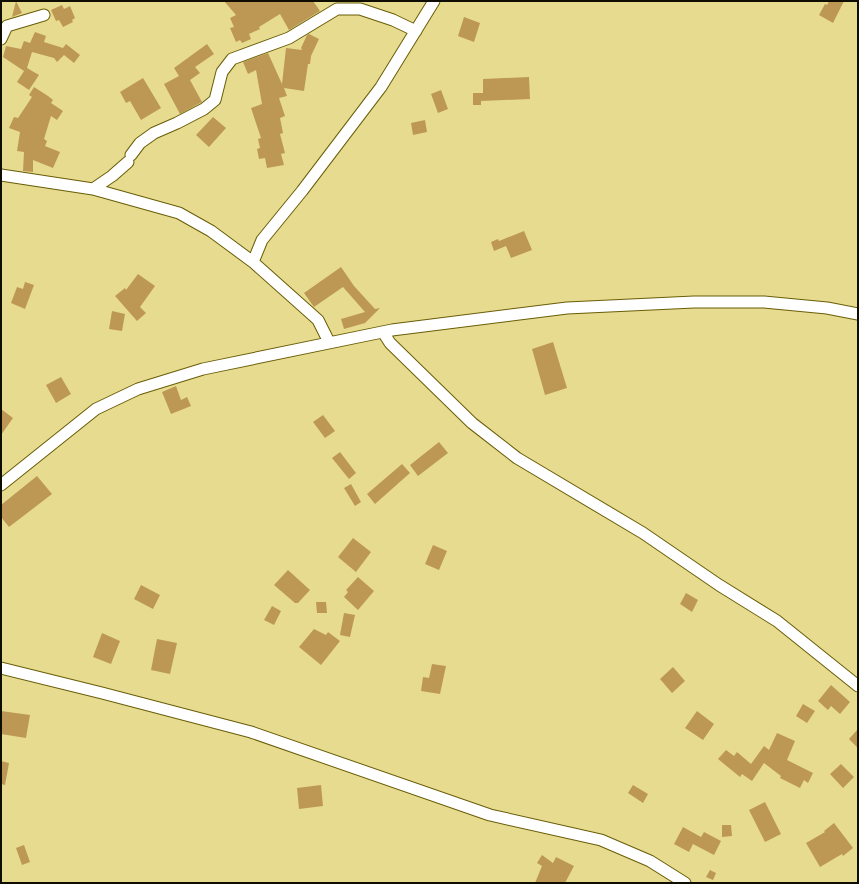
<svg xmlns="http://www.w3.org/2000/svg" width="859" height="884" font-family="'Roboto Serif',serif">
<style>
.building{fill:#bd9855}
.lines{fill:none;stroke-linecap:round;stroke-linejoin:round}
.street-casing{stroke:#695d07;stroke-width:13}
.street{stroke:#fff;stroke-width:11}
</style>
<rect width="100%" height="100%" fill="#e7db90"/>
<path class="building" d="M16,1L22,13L12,17Z
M224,1H313L320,11L289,30L280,14L259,27L260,29L249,34L251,39L242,43L240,40L236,42L230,28L234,27L230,18L236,15Z
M829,1H844L833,23L819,15L825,4L827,5Z
M62,5L64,9L70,6L75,18L72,20L73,22L63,27L59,20L56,21L51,10Z
M464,17L480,23L474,42L458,36Z
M35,32L46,36L44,42L63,48L66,44L80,55L74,63L64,55L57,62L54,58L32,52L27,68L39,75L29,90L17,82L24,71L3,57L6,46L21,49L24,41L30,43Z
M309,34L319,39L311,56L310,64H308L304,91L284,88L287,96L279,98L285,116L280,118L283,133L280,134L285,153L281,154L284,165L267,168L265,158L259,159L257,149L260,148L258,139L261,138L251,108L262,104L256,70L248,74L243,62L268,53L282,84L286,48L302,50L301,48L307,35Z
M207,44L214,54L195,67L200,73L190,80L202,102L180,114L164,84L179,76L174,68Z
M529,77L530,99L481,101V105H473V93H483V79Z
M143,78L161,108L141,120L130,101L126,103L120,92Z
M34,87L48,96L53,100L51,103L63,111L57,120L51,116L44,139L47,141L45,146L60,152L53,168L33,160V172L23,171L24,152L17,151L20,132L9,128L14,117L18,118L32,97L29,95Z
M441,90L448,109L438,113L431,94Z
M213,117L226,128L209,147L196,135Z
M425,120L427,132L413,135L411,123Z
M524,231L532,250L511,258L506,246L494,251L491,242L498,239L499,241Z
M341,267L354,286L375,309L380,308L365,323L344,329L341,319L365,312L343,287L314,307L304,293Z
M138,274L155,286L140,307L146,313L137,321L115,296L125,288L126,290Z
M25,282L34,285L25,309L11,303L17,287L23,289Z
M112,311L125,314L122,331L109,329Z
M553,342L567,388L545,395L532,349Z
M61,377L71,394L56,403L46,385Z
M176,386L181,400L187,397L191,406L171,414L162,392Z
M1,409L13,418L1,435Z
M323,415L335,431L325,438L313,422Z
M439,442L448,453L418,476L410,465Z
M340,452L356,473L349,479L332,458Z
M402,464L410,473L375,504L367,494Z
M37,476L52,494L9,527L1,517V505Z
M351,484L361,502L355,506L344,488Z
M353,538L371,552L356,572L338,557Z
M433,545L447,551L439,570L425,564Z
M288,570L310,590L298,603H295L274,585Z
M358,577L374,591L358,610L344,597L348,592L346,590Z
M141,585L160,595L153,609L134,599Z
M686,593L698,600L692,612L680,604Z
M316,602H326L327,613H317Z
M272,606L281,611L274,625L264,620Z
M344,613L355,615L350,637L340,635Z
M314,629L326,635L328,632L340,641L321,665L299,647Z
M102,633L120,641L111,664L93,657Z
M157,639L177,643L170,674L151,670Z
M432,664L446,666L440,694L421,691L423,677L429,678Z
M673,667L685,681L672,693L660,679Z
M831,685L850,702L840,714L831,706L828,710L818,701Z
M803,704L815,711L807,723L796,716Z
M1,711L30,715L26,738L1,734Z
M697,711L714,724L703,740L685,728Z
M858,729V748L849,739Z
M777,733L795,741L787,760L813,773L808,783L804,780L800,788L780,778L781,776L764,763L752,781L742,774L740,777L718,759L726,750L734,756L737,752L751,764L764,746L769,750Z
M1,761L9,763L5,785L1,784Z
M841,764L854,777L843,788L830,774Z
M321,785L323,806L299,809L297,788Z
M633,785L648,794L643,803L628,793Z
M765,802L781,834L765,842L749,810Z
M834,823L853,848L843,856L842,854L820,867L806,843L825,832L824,831Z
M722,825H731L732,836L722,837Z
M683,827L701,837L704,832L721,841L714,855L693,844L689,852L674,844Z
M24,845L30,862L22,865L16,848Z
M542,855L553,863L556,857L574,866L565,883H535L542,866L537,863Z
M710,870L716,873L713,880L706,877Z"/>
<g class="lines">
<defs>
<path id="street" d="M1,39L7,26L44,15
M131,155L140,143L154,133L177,123L204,109L215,100L222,72L232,59L289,38L337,9H360L393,20L416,31
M1,175L93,189L179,213L211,231L253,262
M93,189L112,176L128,162
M383,332L390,343L472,423L517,458L643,533L719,585L777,621L858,686
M329,342L318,320L253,262L262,240L302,191L381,87L434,1
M1,485L96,409L138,389L203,369L392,330L567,308L694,302H764L827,308L858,314
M1,668L102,693L251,732L490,815L601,840L650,861L685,883"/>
</defs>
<use href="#street" class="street-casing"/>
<use href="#street" class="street"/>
</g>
<rect width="859" height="884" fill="none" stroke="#0f0c00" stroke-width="4"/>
</svg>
